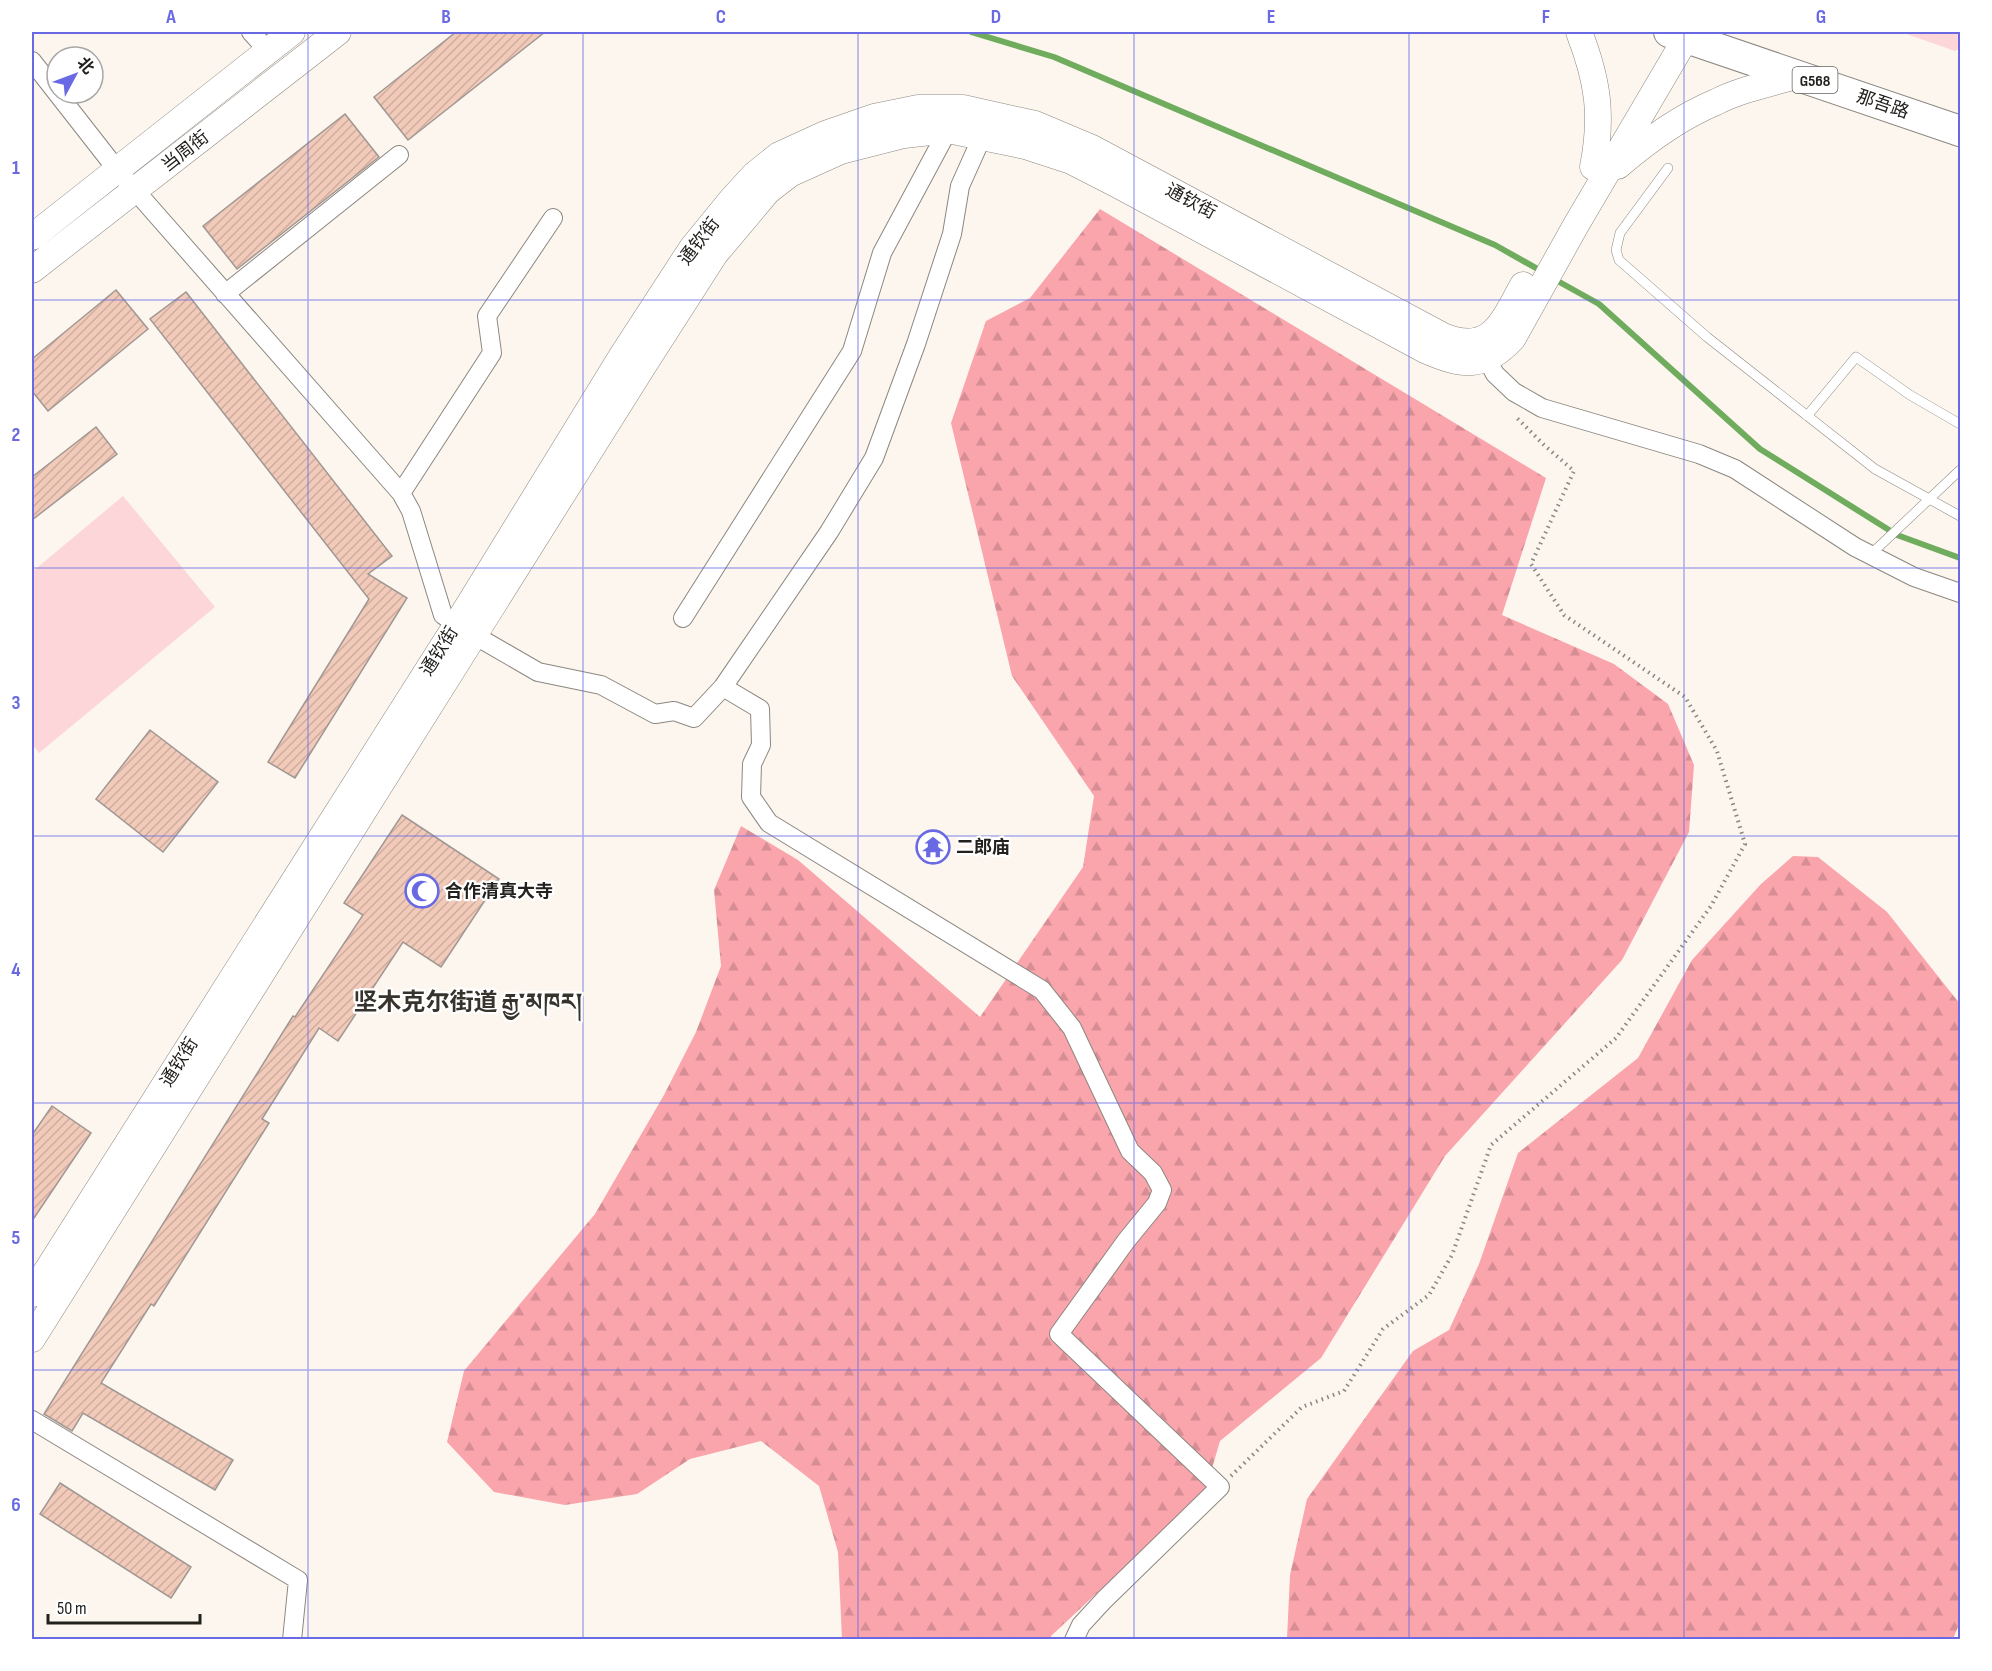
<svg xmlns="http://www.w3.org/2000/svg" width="1992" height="1671" font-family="'Sofia Sans Condensed','Noto Sans SC','Noto Serif Tibetan',sans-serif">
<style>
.green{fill:#fcd6d9}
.forest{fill:url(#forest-firs)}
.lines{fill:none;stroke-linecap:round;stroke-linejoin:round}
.stream{stroke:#6fac5d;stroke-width:6}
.building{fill:url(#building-hatch);stroke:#a09793;stroke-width:1.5}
.service-casing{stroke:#8c8780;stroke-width:10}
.minor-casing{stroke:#8c8780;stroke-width:20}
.secondary-casing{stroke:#8c8780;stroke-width:27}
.trunk-casing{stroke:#8c8780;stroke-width:32}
.path{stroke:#898580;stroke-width:4;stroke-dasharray:1.5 4.5;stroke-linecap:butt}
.service{stroke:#fff;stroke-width:9}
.minor{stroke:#fff;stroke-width:18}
.secondary{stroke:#fff;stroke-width:26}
.trunk{stroke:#fff;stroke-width:30}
.grid{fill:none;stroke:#6869e3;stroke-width:1.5;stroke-opacity:0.55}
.labels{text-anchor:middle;stroke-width:4.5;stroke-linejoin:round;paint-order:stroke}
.shield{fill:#fff;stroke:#656462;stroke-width:1.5}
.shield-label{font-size:16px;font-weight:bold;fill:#23211e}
.street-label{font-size:18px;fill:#23211e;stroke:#fff}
.poi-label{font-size:18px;font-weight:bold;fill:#23211e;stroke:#fff;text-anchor:start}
.district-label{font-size:24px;font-weight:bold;fill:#37332d;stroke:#fff}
.neatline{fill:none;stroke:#6869e3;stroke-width:2}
.grid-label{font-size:20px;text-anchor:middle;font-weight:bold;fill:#6869e3}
</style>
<defs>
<pattern id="forest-firs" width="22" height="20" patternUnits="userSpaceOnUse" patternTransform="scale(1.5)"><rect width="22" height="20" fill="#faa4ac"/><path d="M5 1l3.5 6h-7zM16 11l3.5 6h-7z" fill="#d68d94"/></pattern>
<pattern id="building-hatch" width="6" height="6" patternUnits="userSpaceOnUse" patternTransform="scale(1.5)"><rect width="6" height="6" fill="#f2cab9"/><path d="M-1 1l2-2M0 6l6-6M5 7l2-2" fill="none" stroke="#cfad9f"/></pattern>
</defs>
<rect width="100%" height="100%" fill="#fcf6ee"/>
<path class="green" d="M1901,32H1960V48L1955,51Z
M123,496L215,607L39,753L32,744V572Z"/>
<path class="forest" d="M1100,209L1546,478L1502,615L1614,664L1668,704L1694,765L1689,832L1622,960L1445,1156L1321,1358L1220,1441L1205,1492L1051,1636V1639H842L838,1552L819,1486L761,1441L690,1459L637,1494L565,1505L494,1492L447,1442L464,1371L595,1214L664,1095L696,1032L721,966L714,890L741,826L798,860L980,1017L1083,867L1094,796L1012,676L951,423L986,321L1030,298Z
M1793,856L1818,857L1887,912L1960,1004V1622L1953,1639H1287L1290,1575L1307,1499L1413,1351L1449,1330L1479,1264L1518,1153L1638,1058L1692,960L1761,884Z"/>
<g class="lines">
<path class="stream" d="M971,32L1054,57L1495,245L1543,272
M1554,279L1599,304L1760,449L1897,535L1960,558"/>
</g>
<path class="building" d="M456,32H545L408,140L374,97Z
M345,114L379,157L237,269L203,226Z
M116,290L148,329L48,411L32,391V359Z
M186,292L392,556L368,574L407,598L295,778L268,762L369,599L150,319Z
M96,427L117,454L32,520V477Z
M150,730L218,782L163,852L96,799Z
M402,815L499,879L441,967L403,942L338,1041L319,1028L262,1119L269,1123L154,1306L151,1304L101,1383L233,1460L215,1490L83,1413L72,1431L44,1414L293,1016L295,1017L363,915L344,903Z
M52,1106L91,1133L32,1221V1135Z
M60,1483L191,1567L171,1598L40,1514Z"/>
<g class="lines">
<defs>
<path id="service" d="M1668,168L1620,233L1616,250L1619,260L1707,337L1875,469L1960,516
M1807,416L1856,357L1910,395L1960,424
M1870,555L1960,470"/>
<path id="minor" d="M251,32L268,51
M32,61L57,93
M57,93L118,171L401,493L411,511L443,615L457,624
M225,294L399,155
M1487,359L1495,374L1514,392L1542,408L1699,454L1735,469L1855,547L1914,577L1960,593
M401,493L492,353L487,316L553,218
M683,618L852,351L882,253L948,130
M474,635L538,672L601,685L655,714L674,711L694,718L723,687L829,532L874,458L916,344L952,234L960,186L982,137
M723,687L760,709L761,745L752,764L751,797L769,823L1042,990L1072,1028L1130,1151L1153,1173L1162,1190L1157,1203L1126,1241L1059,1334L1220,1487L1104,1600L1081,1625L1074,1640
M32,1420L298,1580L292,1640"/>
<path id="secondary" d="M1579,32C1598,81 1603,115 1593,167
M1618,166C1647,141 1680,117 1716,102C1742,89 1772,83 1800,75
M32,237L292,32
M32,270L338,32
M32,1294L457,624L623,354L692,248L732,199L754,175L779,155L825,134L874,117L918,108H963L1035,124L1092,148L1443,336C1492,356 1503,320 1523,285
M32,1339L645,363L715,254L768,191L790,174L841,151L904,135L948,130L1025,146L1071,161L1116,184L1425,350C1462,366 1484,370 1513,338L1576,225L1686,38"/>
<path id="trunk" d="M1669,32L1960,131"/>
</defs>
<use href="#service" class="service-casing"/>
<use href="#minor" class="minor-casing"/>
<use href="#secondary" class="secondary-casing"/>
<use href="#trunk" class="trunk-casing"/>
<path class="path" d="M1231,1476L1302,1407L1344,1391L1383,1329L1429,1295L1452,1255L1491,1145L1616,1038L1711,906L1745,844L1717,751L1685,697L1564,615L1531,564L1574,471L1544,445L1515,416"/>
<use href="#service" class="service"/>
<use href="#minor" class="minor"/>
<use href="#secondary" class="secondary"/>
<use href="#trunk" class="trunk"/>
</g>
<path class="grid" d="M308,32V1640M583,32V1640M858,32V1640M1134,32V1640M1409,32V1640M1684,32V1640M32,300H1960M32,568H1960M32,836H1960M32,1103H1960M32,1370H1960"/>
<defs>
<symbol id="temple-ring" viewBox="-11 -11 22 22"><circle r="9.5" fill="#fff" stroke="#6869e3" stroke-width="1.5"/><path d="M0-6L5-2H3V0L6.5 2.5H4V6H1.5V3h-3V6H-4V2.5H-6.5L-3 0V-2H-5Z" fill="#6869e3"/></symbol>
<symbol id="mosque-ring" viewBox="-11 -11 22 22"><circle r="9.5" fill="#fff" stroke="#6869e3" stroke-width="1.5"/><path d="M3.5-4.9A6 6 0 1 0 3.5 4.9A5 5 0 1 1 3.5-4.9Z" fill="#6869e3"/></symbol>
</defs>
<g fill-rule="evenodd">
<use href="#temple-ring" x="914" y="828" width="38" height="38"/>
<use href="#mosque-ring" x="403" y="872" width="38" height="38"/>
</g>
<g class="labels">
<rect class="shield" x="1792.5" y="67" width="45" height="26" rx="4.5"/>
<g class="shield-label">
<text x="1815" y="86">G568</text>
</g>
<g class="street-label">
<text transform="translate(1883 104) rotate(19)" y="6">那吾路</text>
<text transform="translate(185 151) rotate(-38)" y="6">当周街</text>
<text transform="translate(1191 201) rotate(28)" y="6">通钦街</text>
<text transform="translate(699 241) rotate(-53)" y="6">通钦街</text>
<text transform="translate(439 651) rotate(-58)" y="6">通钦街</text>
<text transform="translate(179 1062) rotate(-58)" y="6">通钦街</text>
</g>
<g class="poi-label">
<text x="956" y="853">二郎庙</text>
<text x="445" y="897">合作清真大寺</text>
</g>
<g class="district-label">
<text x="468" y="1010">坚木克尔街道 རྒྱ་མཁར།</text>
</g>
</g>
<rect width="1992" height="1671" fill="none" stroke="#ffffff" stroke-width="66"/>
<g transform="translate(75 75) rotate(49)"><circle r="28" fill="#ffffff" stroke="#a7a6a5" stroke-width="1.5"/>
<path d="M0-4.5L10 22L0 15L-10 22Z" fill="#6869e3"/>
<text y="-9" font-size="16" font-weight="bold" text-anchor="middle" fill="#23211e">北</text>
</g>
<path d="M48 1614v9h152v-9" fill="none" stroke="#23211e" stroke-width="3"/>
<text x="57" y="1614" font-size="18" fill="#23211e" stroke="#ffffff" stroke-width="4.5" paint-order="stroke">50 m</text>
<rect x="33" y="33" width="1926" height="1605" class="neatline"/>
<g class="grid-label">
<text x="171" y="23">A</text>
<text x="446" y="23">B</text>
<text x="721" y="23">C</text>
<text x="996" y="23">D</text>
<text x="1271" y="23">E</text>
<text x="1546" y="23">F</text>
<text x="1821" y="23">G</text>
<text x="16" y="174">1</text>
<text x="16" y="441">2</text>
<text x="16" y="709">3</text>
<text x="16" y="976">4</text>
<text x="16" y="1244">5</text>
<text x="16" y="1511">6</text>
</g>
</svg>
